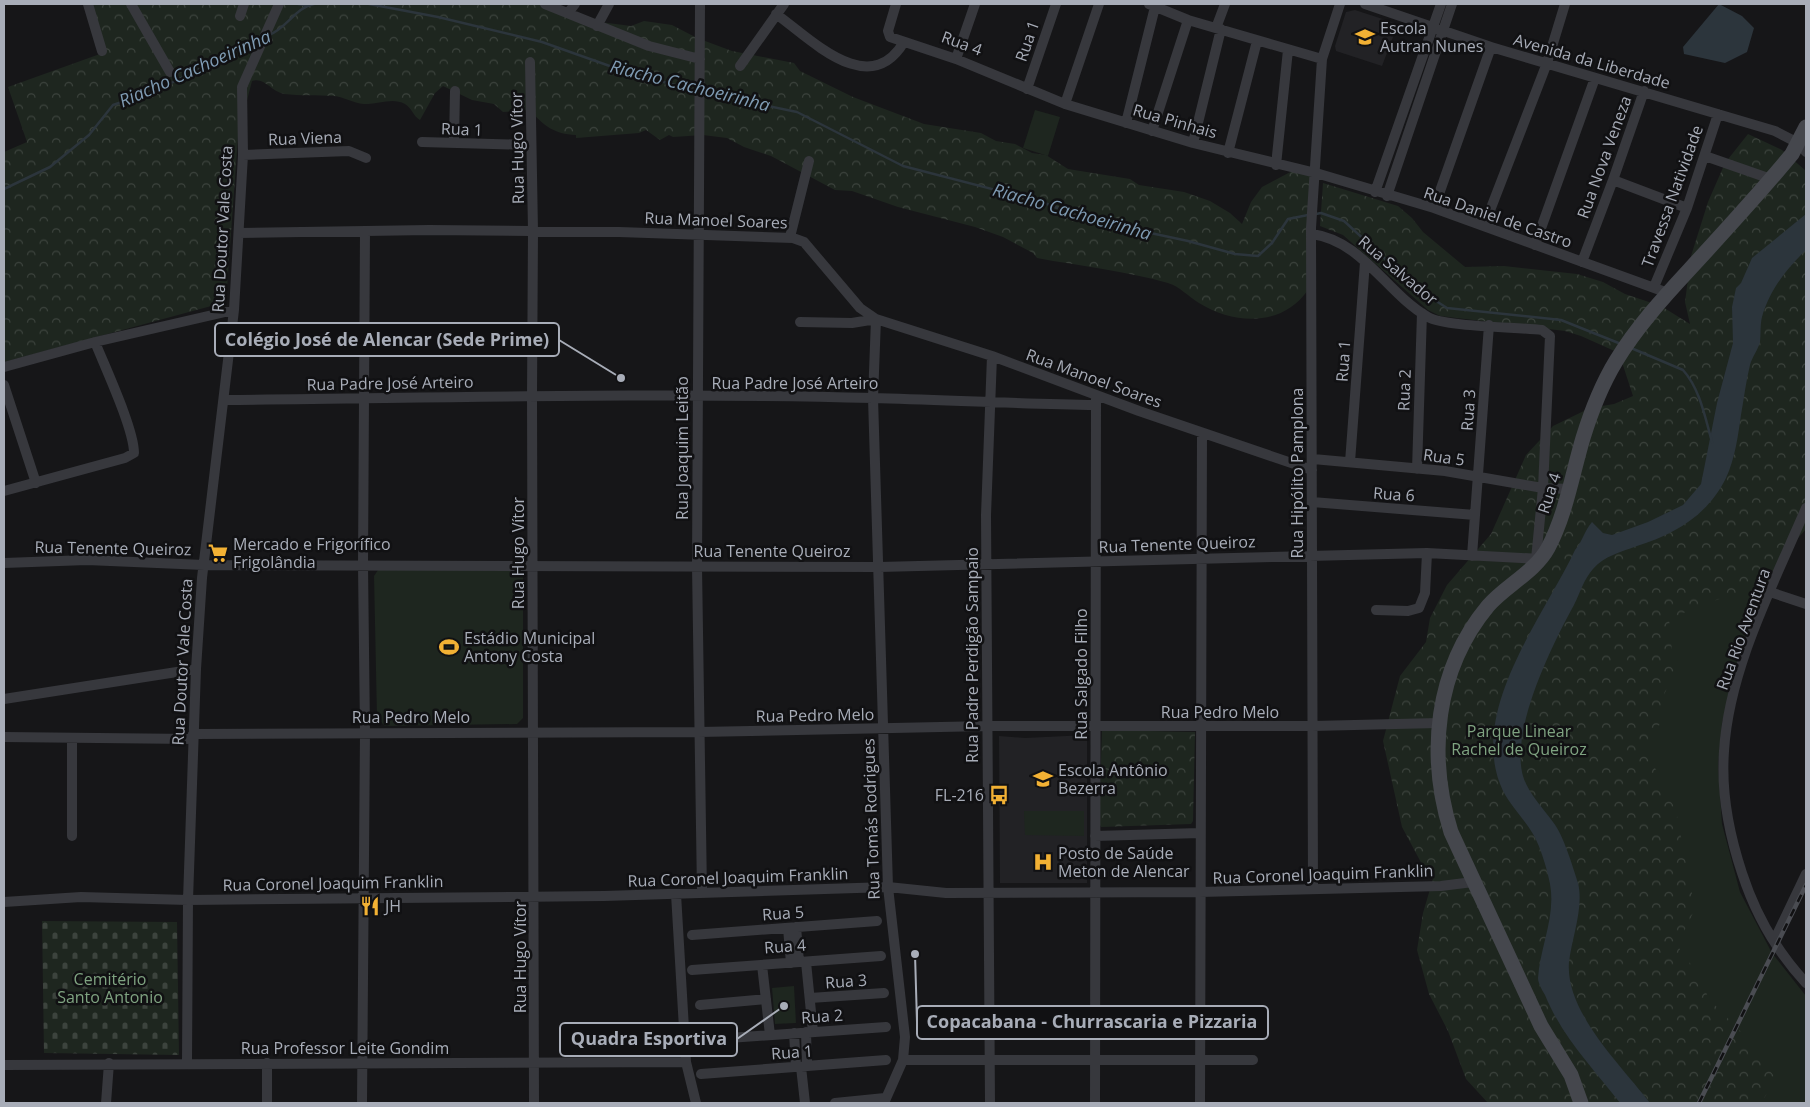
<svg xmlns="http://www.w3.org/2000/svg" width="1810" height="1107" font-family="'Open Sans',sans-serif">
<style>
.built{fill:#222225}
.grass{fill:#1e261f}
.cemetery{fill:url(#cemetery-stones)}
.park{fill:url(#park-crowns)}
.water{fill:#2c353c}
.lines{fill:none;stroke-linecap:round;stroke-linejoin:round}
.stream{stroke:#2c353c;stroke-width:2.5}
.street{stroke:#37383d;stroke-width:10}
.secondary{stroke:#45474d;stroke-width:15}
.rail-casing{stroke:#4a4c52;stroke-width:4.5}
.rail{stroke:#111113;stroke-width:2.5;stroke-dasharray:8;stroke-linecap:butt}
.labels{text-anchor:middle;stroke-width:5;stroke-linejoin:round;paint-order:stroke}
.poi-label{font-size:16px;fill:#a8adb8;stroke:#111113;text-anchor:start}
.street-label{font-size:16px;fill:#a8adb8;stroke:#111113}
.park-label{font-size:16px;fill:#7fa381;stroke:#111113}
.water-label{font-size:18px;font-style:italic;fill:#7f9bb3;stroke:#111113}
.leader{fill:none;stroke:#a8adb8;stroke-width:2}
.callout-dot{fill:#a8adb8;stroke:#111113;stroke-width:2}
.callout{fill:#111113;stroke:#a8adb8;stroke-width:2}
.callout-label{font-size:18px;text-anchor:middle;font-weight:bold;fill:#a8adb8}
</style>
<defs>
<pattern id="cemetery-stones" width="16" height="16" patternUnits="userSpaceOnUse" patternTransform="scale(1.25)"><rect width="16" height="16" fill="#1e261f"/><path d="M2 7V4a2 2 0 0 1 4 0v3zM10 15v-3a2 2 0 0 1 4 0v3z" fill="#3c433d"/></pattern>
<pattern id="park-crowns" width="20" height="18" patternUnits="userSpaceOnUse" patternTransform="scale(1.25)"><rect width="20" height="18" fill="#1e261f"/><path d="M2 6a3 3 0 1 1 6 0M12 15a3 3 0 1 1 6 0" fill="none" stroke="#3c433d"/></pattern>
</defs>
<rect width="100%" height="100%" fill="#161618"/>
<path class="built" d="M1355,10L1398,24L1382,66L1336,51L1335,46L1346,12Z
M1087,735V883H1000L999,736L1025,738Z"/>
<path class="grass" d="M1035,110L1060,117L1048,156L1023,148Z
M1806,490L1736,668L1722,723L1718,765L1722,824L1740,892L1772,953L1806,996V1103H1650L1521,752Z
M517,569L523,573V718L517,724L385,726L377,718L374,576L378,570Z
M1024,811H1084V836L1025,835Z
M794,986L796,1023L775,1024L772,988Z"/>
<path class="cemetery" d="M42,921L177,922L179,1055L44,1053Z"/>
<path class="park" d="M83,4H554L600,22L631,26L644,21L672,25L697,38L732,51L794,63L800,71L853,97L924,124L981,133L996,141L1015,144L1032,153L1046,155L1068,169L1130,179L1139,185L1184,192L1210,201L1230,213L1242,224L1251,202L1262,187L1296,169L1311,171L1308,290C1282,327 1235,325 1199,303C1189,297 1179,286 1168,283C1126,271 1080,266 1037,258L1033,253L1003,237L975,227L898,207L852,191L835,190L771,156L744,147L727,138L703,135L673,137L669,135L660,140L646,130L639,133L576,138V135C554,134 544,126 530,110L503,112L494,104L472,100L443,86L435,93L420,120C413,116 412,108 405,104C392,97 377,105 364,104C353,103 344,97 334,96C317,95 301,96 284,94C270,91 265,77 252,81L245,108L240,109L226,302L4,362V152L27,142L8,87L100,54Z
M1748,134L1782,150L1806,171V529L1777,562L1743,591L1705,604L1669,619L1674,672L1664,695L1661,720L1648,758L1657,771L1676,811L1695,909L1678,944L1681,953L1696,970L1709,999L1750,1041L1776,1079L1761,1103H1488L1466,1079L1448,1031L1429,994L1417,950L1423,913L1433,879L1425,870L1402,827L1383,741L1400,676L1426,642L1430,618L1447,585L1491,534L1526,455L1553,426L1590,408L1614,404L1633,396L1619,353L1581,336L1565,331L1440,316L1428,310L1343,235L1320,226L1323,183L1398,206L1412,218L1423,232L1465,267L1504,266L1577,274L1603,282L1625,294L1661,306L1690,324L1685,302L1691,256L1708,202L1725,163Z
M1102,730L1195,732L1193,821L1191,824L1101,827L1099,823Z"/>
<path class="water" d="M1719,4L1742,16L1754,28L1747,52L1725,63L1684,54L1683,47Z
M1806,214V250C1787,268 1769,291 1762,317C1760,325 1761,334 1760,342C1758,350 1752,357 1750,365C1746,381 1744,398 1741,415C1738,436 1735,459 1726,478C1707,516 1675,534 1637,546C1621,552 1604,556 1593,569C1584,579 1580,593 1574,605C1552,645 1510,730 1523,776C1528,793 1543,808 1553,822C1563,834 1573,867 1578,883C1584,907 1572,937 1569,962C1565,1012 1621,1065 1650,1103H1620C1593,1068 1562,1037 1545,995C1542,990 1538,983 1538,978C1540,947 1556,916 1550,884C1547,869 1541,848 1533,834C1524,819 1511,806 1503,791C1466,713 1543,618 1575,550C1583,541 1584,531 1592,522L1603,533L1612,535L1648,522L1683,505L1701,484L1717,403L1733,343L1732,307L1736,288L1741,283L1752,258Z"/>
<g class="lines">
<path class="stream" d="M298,4L305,5
M369,4L438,17L542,42L621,70L696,91
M269,35C287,28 296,7 314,4
M701,92L797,112L903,166L1042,202L1085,219L1188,241L1235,254L1258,256L1272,243L1288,219L1308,215
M4,189L50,167L89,135L113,105L157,90L260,39
M1316,214L1321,213L1344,221L1419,290L1447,308L1561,320L1621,344
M1631,348L1683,370C1700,389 1705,417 1712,442"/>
<path class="street" d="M88,4L102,51
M131,4L170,72
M545,4L649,46L700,59
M700,4L697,566L702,892
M896,4L888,31L890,37L956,59L1065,104L1193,143L1316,173L1434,208L1668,293
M1149,4L1188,20L1322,59
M1365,4L1491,47L1775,131L1798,143L1806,152
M568,13L575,4
M776,14C812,40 869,100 904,42
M240,16L244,4
M597,26L609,4
M1216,28L1225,4
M956,59L975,4
M530,62L533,231L532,396L534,1103
M740,66L784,4
M1027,89L1056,4
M1065,104L1099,4
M1126,123L1155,7
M1152,131L1188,20
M422,142L531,145
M454,143L455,91
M1193,143L1221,29
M1228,153L1257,41
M243,155L349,151L366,158
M1705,156L1771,179
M1276,165L1288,50
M1613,180L1687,208
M1375,192L1441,4
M1387,196L1452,4
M1434,208L1491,47
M1484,226L1547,63L1565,4
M239,233L429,230L619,232L793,238L804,242L860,308L876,319L992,356L1139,411L1312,470
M1312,234C1363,241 1386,293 1428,317C1445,327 1517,327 1542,330L1550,336L1543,488L1536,559
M790,237L809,161
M1535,245L1595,78
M1582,262L1613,180L1644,91
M1654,287L1687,208L1718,114
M800,322L852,323L876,319L873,398L888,887L905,1037L903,1060L884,1103
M4,367L95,342L234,310
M4,385L36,483
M224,400C440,398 657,392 873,398C947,400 1021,404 1096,405
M1313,459L1445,471L1543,488L1570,489
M1350,462L1365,262
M1417,469L1422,313
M4,491L125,458L134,453C134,429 105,367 95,342
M1312,502L1475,515
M1806,508C1774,583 1729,668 1724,751C1721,792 1729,834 1742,873C1755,913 1777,952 1806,983
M1472,556L1489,325
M4,563L87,560L204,565L879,567L1427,553L1541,559
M1770,592L1806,604
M1376,610L1408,611L1419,608L1425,593L1427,553
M4,699L196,669
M193,734L699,732L988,726H1313L1438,723
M4,737L192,739
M72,738V836
M1095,836L1200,833
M1313,888L1311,228L1322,59L1340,4
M676,894L686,1062L696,1103
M4,902L81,897L188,900L604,896L888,887L946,893L1200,892L1441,886L1473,882
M796,927L799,962
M788,928L791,963
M692,935L877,921
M1774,941L1806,874
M806,962L813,1032
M762,965L770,1035
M692,970L881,956
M810,998L884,993
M700,1005L766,999
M806,1032L807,1066
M794,1033L796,1067
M701,1040L886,1027
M903,1060H1253
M187,1062L188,900L196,669L202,578L234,310L243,155L242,87L279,4
M4,1065L686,1062
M801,1067L805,1103
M701,1074L886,1060
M106,1103L109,1063
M267,1103V1063
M362,1103L365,732L363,565L365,231
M835,1103L885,1098
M990,1103L986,515L992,356
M1095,1103L1096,399
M1200,1103L1202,433"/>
<path class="secondary" d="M1581,1103L1571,1075L1541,1026L1451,832C1427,755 1435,670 1488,606C1505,586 1535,572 1548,548C1566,514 1572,475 1583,438C1591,412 1602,384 1616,361C1636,328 1663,298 1689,270C1724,232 1759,194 1792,154L1806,127"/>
<defs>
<path id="rail" d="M1699,1103L1806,885"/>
</defs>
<use href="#rail" class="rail-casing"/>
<use href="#rail" class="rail"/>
</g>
<defs>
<symbol id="school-bare" viewBox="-9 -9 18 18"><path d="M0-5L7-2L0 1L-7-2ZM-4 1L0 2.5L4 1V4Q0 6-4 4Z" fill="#f2b134" stroke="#111113" stroke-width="2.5" paint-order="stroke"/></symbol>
<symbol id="supermarket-bare" viewBox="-9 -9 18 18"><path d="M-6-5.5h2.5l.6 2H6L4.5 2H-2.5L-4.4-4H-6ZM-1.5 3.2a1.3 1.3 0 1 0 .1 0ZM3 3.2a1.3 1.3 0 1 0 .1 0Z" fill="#f2b134" stroke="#111113" stroke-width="2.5" paint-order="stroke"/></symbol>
<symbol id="stadium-bare" viewBox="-9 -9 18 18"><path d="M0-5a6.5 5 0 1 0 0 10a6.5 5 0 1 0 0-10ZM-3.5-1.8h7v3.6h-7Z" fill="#f2b134" stroke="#111113" stroke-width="2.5" paint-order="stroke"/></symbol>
<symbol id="bus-bare" viewBox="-9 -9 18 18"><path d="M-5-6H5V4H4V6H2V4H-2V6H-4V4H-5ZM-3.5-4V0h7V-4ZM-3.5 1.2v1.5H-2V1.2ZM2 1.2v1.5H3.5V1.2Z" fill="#f2b134" stroke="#111113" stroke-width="2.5" paint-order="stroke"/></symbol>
<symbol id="hospital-bare" viewBox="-9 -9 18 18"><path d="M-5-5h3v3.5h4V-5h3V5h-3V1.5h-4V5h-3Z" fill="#f2b134" stroke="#111113" stroke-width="2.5" paint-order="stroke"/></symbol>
<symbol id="restaurant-bare" viewBox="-9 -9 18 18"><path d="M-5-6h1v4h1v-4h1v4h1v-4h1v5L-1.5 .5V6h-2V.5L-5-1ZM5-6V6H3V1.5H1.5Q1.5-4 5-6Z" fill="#f2b134" stroke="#111113" stroke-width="2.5" paint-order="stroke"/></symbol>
</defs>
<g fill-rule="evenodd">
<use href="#school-bare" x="1351" y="23" width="28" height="28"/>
<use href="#supermarket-bare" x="204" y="539" width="28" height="28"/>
<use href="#stadium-bare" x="435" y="633" width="28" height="28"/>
<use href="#school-bare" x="1029" y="765" width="28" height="28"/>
<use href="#bus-bare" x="985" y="781" width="28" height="28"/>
<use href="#hospital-bare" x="1029" y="848" width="28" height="28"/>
<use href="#restaurant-bare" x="356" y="892" width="28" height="28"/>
</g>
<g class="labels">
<g class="poi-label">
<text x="1380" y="34">Escola<tspan x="1380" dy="18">Autran Nunes</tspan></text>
<text x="233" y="550">Mercado e Frigorífico<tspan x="233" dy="18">Frigolândia</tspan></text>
<text x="464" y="644">Estádio Municipal<tspan x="464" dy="18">Antony Costa</tspan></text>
<text x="1058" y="776">Escola Antônio<tspan x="1058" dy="18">Bezerra</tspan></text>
<text x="984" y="801" text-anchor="end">FL-216</text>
<text x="1058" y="859">Posto de Saúde<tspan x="1058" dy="18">Meton de Alencar</tspan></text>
<text x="385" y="912">JH</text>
</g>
<g class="street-label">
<text transform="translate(1027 41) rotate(-71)" y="6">Rua 1</text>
<text transform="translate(962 43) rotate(20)" y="6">Rua 4</text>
<text transform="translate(1592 61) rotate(16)" y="6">Avenida da Liberdade</text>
<text transform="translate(1175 121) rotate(16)" y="6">Rua Pinhais</text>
<text transform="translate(462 129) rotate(2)" y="6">Rua 1</text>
<text transform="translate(305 138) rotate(-2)" y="6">Rua Viena</text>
<text transform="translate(517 148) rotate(-91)" y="6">Rua Hugo Vítor</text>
<text transform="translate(1604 157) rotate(-70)" y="6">Rua Nova Veneza</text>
<text transform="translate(1672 196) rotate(-70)" y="6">Travessa Natividade</text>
<text transform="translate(1498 217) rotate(19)" y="6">Rua Daniel de Castro</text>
<text transform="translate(716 220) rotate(2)" y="6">Rua Manoel Soares</text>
<text transform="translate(222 229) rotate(-87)" y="6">Rua Doutor Vale Costa</text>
<text transform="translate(1398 270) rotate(40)" y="6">Rua Salvador</text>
<text transform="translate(1343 361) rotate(-86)" y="6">Rua 1</text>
<text transform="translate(1094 378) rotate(20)" y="6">Rua Manoel Soares</text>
<text transform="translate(390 383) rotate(-1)" y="6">Rua Padre José Arteiro</text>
<text x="795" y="389">Rua Padre José Arteiro</text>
<text transform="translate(1404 390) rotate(-88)" y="6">Rua 2</text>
<text transform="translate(1468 410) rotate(-86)" y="6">Rua 3</text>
<text transform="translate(682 448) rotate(-90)" y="6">Rua Joaquim Leitão</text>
<text transform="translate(1444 457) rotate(8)" y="6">Rua 5</text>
<text transform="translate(1297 473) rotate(-90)" y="6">Rua Hipólito Pamplona</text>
<text transform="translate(1549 493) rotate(-72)" y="6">Rua 4</text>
<text transform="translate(1394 494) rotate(4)" y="6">Rua 6</text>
<text transform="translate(1177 544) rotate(-2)" y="6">Rua Tenente Queiroz</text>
<text transform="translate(113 548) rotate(1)" y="6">Rua Tenente Queiroz</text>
<text x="772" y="557">Rua Tenente Queiroz</text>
<text transform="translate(518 553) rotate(-90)" y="6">Rua Hugo Vítor</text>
<text transform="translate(1743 629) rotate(-70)" y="6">Rua Rio Aventura</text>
<text transform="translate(972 655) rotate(-90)" y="6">Rua Padre Perdigão Sampaio</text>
<text transform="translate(182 662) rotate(-87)" y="6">Rua Doutor Vale Costa</text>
<text transform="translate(1081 674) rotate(-90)" y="6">Rua Salgado Filho</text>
<text x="1220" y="718">Rua Pedro Melo</text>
<text transform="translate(815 715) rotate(-1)" y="6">Rua Pedro Melo</text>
<text x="411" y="723">Rua Pedro Melo</text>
<text transform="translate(871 819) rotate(-92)" y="6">Rua Tomás Rodrigues</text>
<text transform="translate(1323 874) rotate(-2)" y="6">Rua Coronel Joaquim Franklin</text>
<text transform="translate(738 877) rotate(-2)" y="6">Rua Coronel Joaquim Franklin</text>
<text transform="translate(333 883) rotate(-1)" y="6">Rua Coronel Joaquim Franklin</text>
<text transform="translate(783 913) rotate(-4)" y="6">Rua 5</text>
<text transform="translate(785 946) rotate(-4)" y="6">Rua 4</text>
<text transform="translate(520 957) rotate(-90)" y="6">Rua Hugo Vítor</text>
<text transform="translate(846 981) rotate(-4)" y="6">Rua 3</text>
<text transform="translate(822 1016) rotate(-4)" y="6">Rua 2</text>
<text x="345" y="1054">Rua Professor Leite Gondim</text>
<text transform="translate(792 1052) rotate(-4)" y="6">Rua 1</text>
</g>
<g class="park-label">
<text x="1519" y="737">Parque Linear<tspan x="1519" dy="18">Rachel de Queiroz</tspan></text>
<text x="110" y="985">Cemitério<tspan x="110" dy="18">Santo Antonio</tspan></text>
</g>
<g class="water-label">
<text transform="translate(195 69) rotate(-24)" y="6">Riacho Cachoeirinha</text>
<text transform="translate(690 86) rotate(14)" y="6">Riacho Cachoeirinha</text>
<text transform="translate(1072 212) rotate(16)" y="6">Riacho Cachoeirinha</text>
</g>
</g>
<path class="leader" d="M621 378L559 340M915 954L917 1022M784 1006L737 1039"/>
<g class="callout-dot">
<circle cx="621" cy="378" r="5"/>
<circle cx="915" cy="954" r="5"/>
<circle cx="784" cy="1006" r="5"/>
</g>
<g class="callout">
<rect x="215" y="323" width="344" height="33" rx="5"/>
<rect x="917" y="1006" width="351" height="33" rx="5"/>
<rect x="560" y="1023" width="177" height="33" rx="5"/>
</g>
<g class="callout-label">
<text x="387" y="346">Colégio José de Alencar (Sede Prime)</text>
<text x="1092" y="1028">Copacabana - Churrascaria e Pizzaria</text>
<text x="649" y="1045">Quadra Esportiva</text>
</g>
<rect width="1810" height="1107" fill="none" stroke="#a8adb8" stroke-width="10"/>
</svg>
